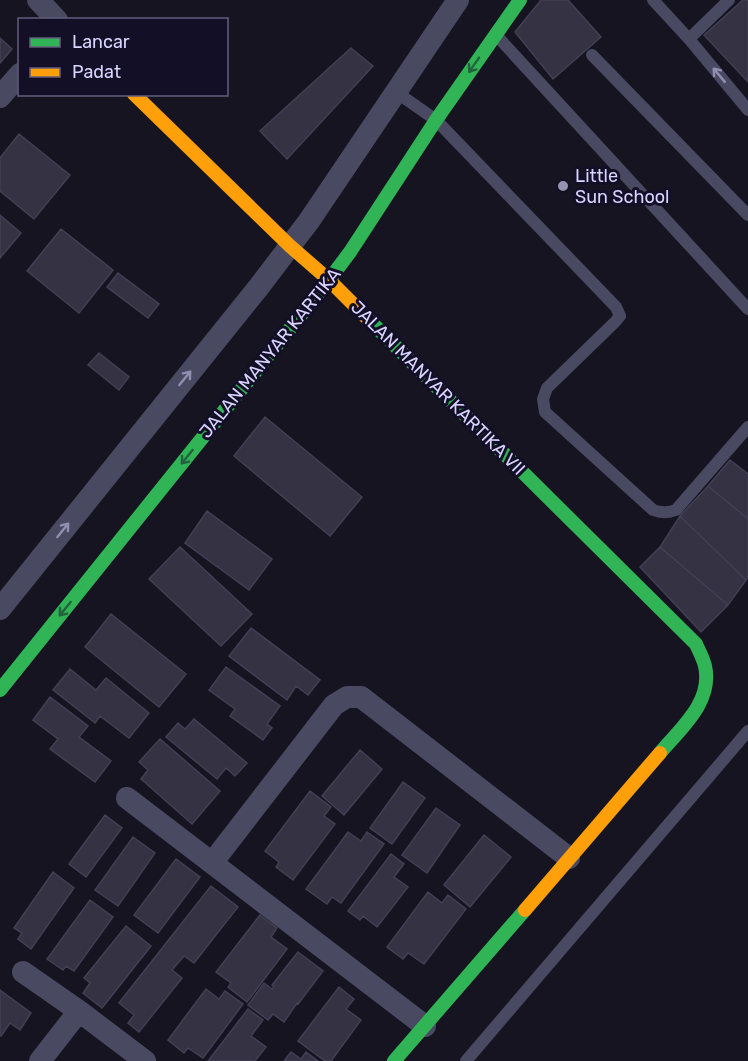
<svg xmlns="http://www.w3.org/2000/svg" width="748" height="1061" font-family="Rubik,sans-serif">
<style>
.building{fill:#343243;stroke:#433f54;stroke-width:1.5}
.lines{fill:none;stroke-linecap:round;stroke-linejoin:round}
.lane{stroke:#4a4962;stroke-width:12}
.street{stroke:#4a4962;stroke-width:22}
.fast{stroke:#30b455;stroke-width:14}
.slow{stroke:#ff9f0a;stroke-width:14}
.oneway{stroke:#22623e}
.oneway2{stroke:#928eb0}
.poi-dot{fill:#9591b1;stroke:#130f26;stroke-width:2}
.labels{text-anchor:middle;stroke-width:6;stroke-linejoin:round;paint-order:stroke}
.poi-label{font-size:18px;fill:#d9d4ff;stroke:#130f26;text-anchor:start}
.street-label{font-size:18px;fill:#d9d4ff;stroke:#130f26}
</style>
<rect width="100%" height="100%" fill="#161421"/>
<path class="building" d="M541,0H568L601,37L553,79L515,32Z
M743,0H748V82L704,35Z
M0,38L12,49L0,63Z
M351,48L373,66L287,159L260,131Z
M19,134L70,175L34,219L0,191V158Z
M0,215L21,233L0,258Z
M61,229L113,270L79,313L27,271Z
M118,273L159,304L148,318L107,287Z
M99,353L129,377L119,390L88,365Z
M265,417L362,497L330,536L234,456Z
M730,460L748,474V519L708,486Z
M708,486L748,519V578L746,580L680,516Z
M207,511L272,559L249,590L185,543Z
M680,516L746,580L728,605L660,547Z
M180,547L252,614L221,646L149,579Z
M660,547L728,605L701,632L640,567Z
M111,614L186,674L159,707L85,647Z
M251,628L320,680L308,695L296,686L287,700L229,656Z
M226,667L280,706L267,724L272,728L263,740L230,716L235,709L209,690Z
M70,669L96,690L106,678L149,713L129,738L100,716L95,723L53,690Z
M50,697L88,726L79,737L111,761L95,782L50,749L58,739L33,720Z
M194,719L247,763L235,776L226,768L217,779L166,737L178,723L185,729Z
M160,739L220,791L192,824L141,779L148,770L139,762Z
M360,750L382,769L344,815L322,796Z
M403,782L425,798L392,844L370,828Z
M310,791L331,807L324,816L335,824L293,880L276,867L279,862L265,851Z
M436,808L460,825L427,873L402,855Z
M105,815L122,828L86,877L69,864Z
M348,832L361,841L367,832L384,844L341,903L332,897L327,904L306,889Z
M484,835L511,857L470,907L444,885Z
M133,837L155,853L118,906L95,890Z
M391,854L404,864L394,877L408,887L377,927L363,916L360,920L348,911Z
M176,859L200,877L158,933L134,915Z
M53,872L74,888L31,949L18,939L22,933L14,928Z
M211,886L238,907L194,963L184,956L172,970L182,978L139,1032L128,1023L134,1015L119,1003Z
M428,892L442,903L448,895L466,909L424,964L408,953L403,959L387,947Z
M90,900L113,917L74,971L66,966L63,970L47,959Z
M260,915L277,928L271,937L287,949L247,1002L228,987L231,983L216,972Z
M126,926L151,946L102,1008L83,993L90,983L84,978Z
M298,952L323,971L298,1004L297,1003L284,1022L273,1014L268,1020L248,1005L264,983L272,989L274,986L272,985Z
M339,987L354,999L346,1009L361,1020L331,1061H325L298,1041Z
M206,989L219,999L225,991L243,1004L203,1058L188,1048L184,1053L168,1040Z
M0,990L31,1013L20,1030L10,1023L1,1036L0,1035Z
M248,1009L263,1020L251,1036L266,1047L255,1061H208Z
M291,1052L301,1059L306,1052L318,1061H284Z"/>
<g class="lines">
<path class="lane" d="M653,0L689,39L748,110
M496,35L748,309
M689,39L729,0
M592,55L748,215
M396,92L436,120L616,307L620,316L615,322L547,388L543,399L545,412L653,510C661,513 668,513 676,510L748,427
M466,1061L748,731"/>
<path class="street" d="M38,0L57,20
M0,97L20,74
M0,609L258,288L309,221L458,0
M127,798L425,1026
M212,863L334,705L347,697H361L569,858
M23,972L79,1011L145,1061
M40,1061L79,1011"/>
<path class="fast" d="M368,319L696,644C699,651 703,658 705,666C713,702 681,728 660,753
M0,690L329,280L350,252L436,120L520,0
M394,1061L525,910"/>
<path class="slow" d="M134,94L290,246L329,280L368,319
M525,910L660,753"/>
</g>
<defs><path id="oneway-shaft" d="M-6 0H5M1.5-3L5.5 0L1.5 3" fill="none" stroke-width="1.6" stroke-linecap="round" stroke-linejoin="round" transform="scale(1.5)"/></defs>
<g class="oneway">
<use href="#oneway-shaft" transform="translate(474 65) rotate(125)"/>
<use href="#oneway-shaft" transform="translate(187 457) rotate(129)"/>
<use href="#oneway-shaft" transform="translate(65 609) rotate(129)"/>
</g>
<g class="oneway2">
<use href="#oneway-shaft" transform="translate(719 75) rotate(-130)"/>
<use href="#oneway-shaft" transform="translate(185 378) rotate(-51)"/>
<use href="#oneway-shaft" transform="translate(63 530) rotate(-51)"/>
</g>
<circle class="poi-dot" cx="563" cy="186" r="6"/>
<g class="labels">
<g class="poi-label">
<text x="575" y="182">Little<tspan x="575" dy="21">Sun School</tspan></text>
</g>
<g class="street-label">
<text transform="translate(270 353) rotate(-51)" y="6">JALAN MANYAR KARTIKA</text>
<text transform="translate(438 388) rotate(45)" y="6">JALAN MANYAR KARTIKA VII</text>
</g>
</g>
<rect x="18" y="18" width="210" height="78" fill="#130f26" stroke="#625e7d" stroke-width="1.5"/>
<rect x="30" y="38" width="30" height="9" fill="#30b455" stroke="#625e7d" stroke-width="1.5"/>
<text x="72" y="48" font-size="18" fill="#d9d4ff">Lancar</text>
<rect x="30" y="68" width="30" height="9" fill="#ff9f0a" stroke="#625e7d" stroke-width="1.5"/>
<text x="72" y="78" font-size="18" fill="#d9d4ff">Padat</text>
</svg>
